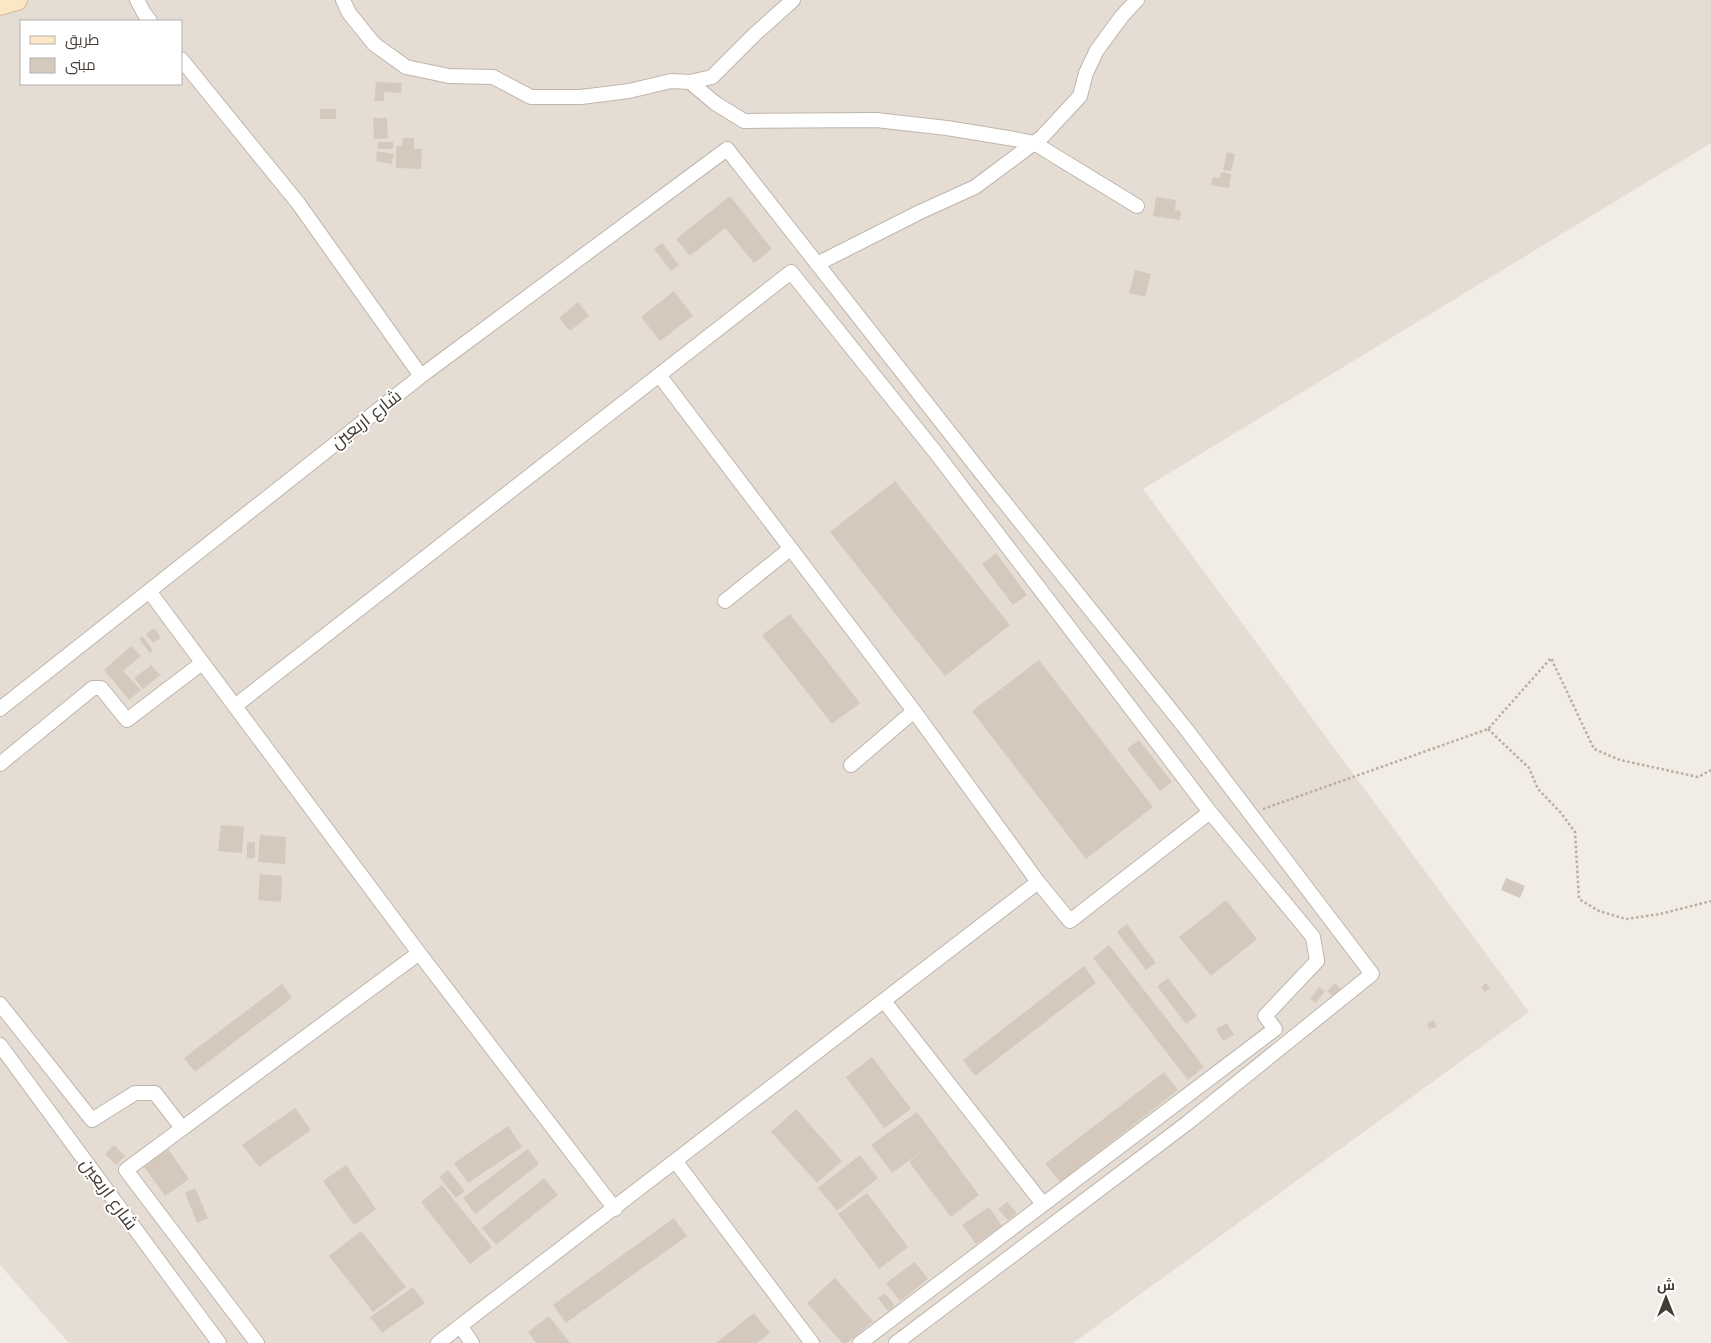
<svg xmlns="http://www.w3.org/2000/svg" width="1711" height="1343" font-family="Arial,Cairo,sans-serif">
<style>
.residential{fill:#e5ddd3;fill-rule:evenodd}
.building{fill:#d5c9be}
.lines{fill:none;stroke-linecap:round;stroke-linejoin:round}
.street-casing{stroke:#bfb5ab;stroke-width:16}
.secondary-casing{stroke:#d2bb99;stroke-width:22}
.path{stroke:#bdac9a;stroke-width:2.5;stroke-dasharray:2.5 2.5;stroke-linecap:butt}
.street{stroke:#fff;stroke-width:14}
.secondary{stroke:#fce7c4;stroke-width:20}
.labels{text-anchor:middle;stroke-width:4;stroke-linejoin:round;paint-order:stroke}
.street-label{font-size:18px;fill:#433c35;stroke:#fff}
</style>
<rect width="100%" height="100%" fill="#f1ece5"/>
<path class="residential" d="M0,0H1711V143L1143,489L1529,1012L1073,1343H69L0,1265ZM21,21H181V84H21Z"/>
<path class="building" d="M376,82L402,83L401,93L384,92V101H374Z
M320,109H336V119H320Z
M373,118H387L388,138L374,139Z
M403,138H414V149H422L421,169L396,168V146H402Z
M378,142H393V149H377Z
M377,151L394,154L392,164L376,161Z
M1227,152L1235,154L1231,171L1223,170Z
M1221,172L1231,174L1229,188L1211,185L1213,177L1220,178Z
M730,196L772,249L754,263L725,228L690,256L676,239Z
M1156,197L1176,200L1175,210L1181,211L1180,220L1153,216Z
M662,243L679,265L671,271L654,249Z
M1135,270L1151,274L1145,297L1129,293Z
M674,291L693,316L660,341L641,317Z
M578,302L589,316L570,331L559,318Z
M895,481L1010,625L945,676L830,532Z
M996,553L1027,595L1013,605L982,564Z
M790,614L860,703L832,724L762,635Z
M154,628L161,638L153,643L146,634Z
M142,636L153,650L150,653L139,639Z
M131,646L141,656L123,671L141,690L129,700L104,670Z
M1039,660L1153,807L1086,859L972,711Z
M151,665L160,675L143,689L134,678Z
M1139,740L1172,782L1160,791L1127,749Z
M221,825L244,827L242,853L218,851Z
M260,835L286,837L285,864L258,862Z
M247,842H255V858H247Z
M260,874L282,876L281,902L258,900Z
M1506,878L1525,886L1520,898L1501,890Z
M1226,900L1257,939L1211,976L1179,937Z
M1127,924L1156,963L1146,970L1117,932Z
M1109,945L1204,1067L1188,1080L1093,958Z
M1084,966L1096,983L975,1076L963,1060Z
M1168,978L1197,1016L1186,1024L1157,986Z
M1335,983L1341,989L1334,997L1327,991Z
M1486,983L1490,988L1485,992L1481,987Z
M282,984L292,998L195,1072L184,1058Z
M1319,987L1325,991L1316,1003L1310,999Z
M1434,1020L1437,1027L1429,1029L1427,1023Z
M1227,1023L1234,1035L1223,1041L1216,1029Z
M872,1057L911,1109L884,1128L846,1077Z
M1164,1072L1178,1090L1060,1182L1045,1164Z
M295,1108L311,1130L259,1167L242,1145Z
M796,1109L842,1161L817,1183L771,1132Z
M917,1112L979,1195L951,1217L909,1162L925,1149L892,1173L871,1145Z
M508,1126L522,1147L468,1183L454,1163Z
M114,1145L125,1156L116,1165L105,1154Z
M168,1149L189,1179L165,1196L144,1167Z
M528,1149L539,1164L475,1214L463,1198Z
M860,1155L878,1178L837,1211L818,1188Z
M346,1165L376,1209L354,1225L323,1181Z
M448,1170L465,1191L456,1198L439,1177Z
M544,1178L558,1195L496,1245L482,1228Z
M442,1185L492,1247L470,1264L421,1202Z
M195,1188L208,1218L197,1223L185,1193Z
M867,1193L908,1247L879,1269L838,1214Z
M1007,1202L1017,1213L1008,1220L998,1209Z
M989,1207L1002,1226L976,1244L962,1225Z
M674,1218L687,1236L566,1323L553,1305Z
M361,1231L406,1287L373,1312L329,1256Z
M915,1262L928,1279L900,1301L886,1283Z
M835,1278L873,1321L847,1343H842L807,1303Z
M413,1287L425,1303L382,1333L370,1317Z
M885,1293L895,1306L888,1311L878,1298Z
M754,1313L770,1333L757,1343H716Z
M549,1316L570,1343H536L528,1332Z"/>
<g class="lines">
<defs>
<path id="street" d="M137,0L144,13L150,21
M343,0L349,13L374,44L406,67L449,76L493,77L531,97H581L629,91L671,81L690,82L715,103L744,121L876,120L947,128L1014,139L1034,143L1137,206
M690,82L712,77L755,34L793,0
M817,264L920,212L975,187L1042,137L1080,96L1086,73L1097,50L1122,16L1137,0
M659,375L914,711L1038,882
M421,376L727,149L990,484L1186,729L1372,974L1186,1124L896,1343
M149,591L419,953L615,1209
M725,601L790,549
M235,706L791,272L936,453L1210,812L1313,937L1317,961L1265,1016L1275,1029L860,1343
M0,709L421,376L298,203L181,59
M0,764L93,688H101L127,720L202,663
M851,765L914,711
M884,1001L1043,1204
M0,1004L92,1120L135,1093H155L182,1128
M0,1045L219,1343
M676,1162L812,1343
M461,1327L472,1343
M257,1343L126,1170L419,953
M438,1343L1038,882L1070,921L1210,812"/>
<path id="secondary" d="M0,5L17,0"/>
</defs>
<use href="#street" class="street-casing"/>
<use href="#secondary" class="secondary-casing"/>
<path class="path" d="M1488,729L1529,768L1538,789L1561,813L1575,832L1579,899L1599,911L1626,919L1660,914L1711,901
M1263,809L1488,729L1551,658L1594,749L1620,760L1698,777L1711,770"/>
<use href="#street" class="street"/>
<use href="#secondary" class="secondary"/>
</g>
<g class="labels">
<g class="street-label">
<text transform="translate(366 419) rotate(-38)" y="6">شارع اربعين</text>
<text transform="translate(109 1194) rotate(54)" y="6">شارع اربعين</text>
</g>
</g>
<rect x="20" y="20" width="162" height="65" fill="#ffffff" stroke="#b4b1ae"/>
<rect x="30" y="36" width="25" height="8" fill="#fce7c4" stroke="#b4b1ae"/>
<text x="65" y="45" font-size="15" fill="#433c35">طريق</text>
<rect x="30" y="58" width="25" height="15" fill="#d5c9be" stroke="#b4b1ae"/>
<text x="65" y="70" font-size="15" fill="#433c35">مبنى</text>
<g transform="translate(1666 1298)" stroke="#ffffff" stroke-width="4" paint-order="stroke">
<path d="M0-4L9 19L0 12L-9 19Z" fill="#433c35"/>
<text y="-8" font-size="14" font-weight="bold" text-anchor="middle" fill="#433c35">ش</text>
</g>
</svg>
